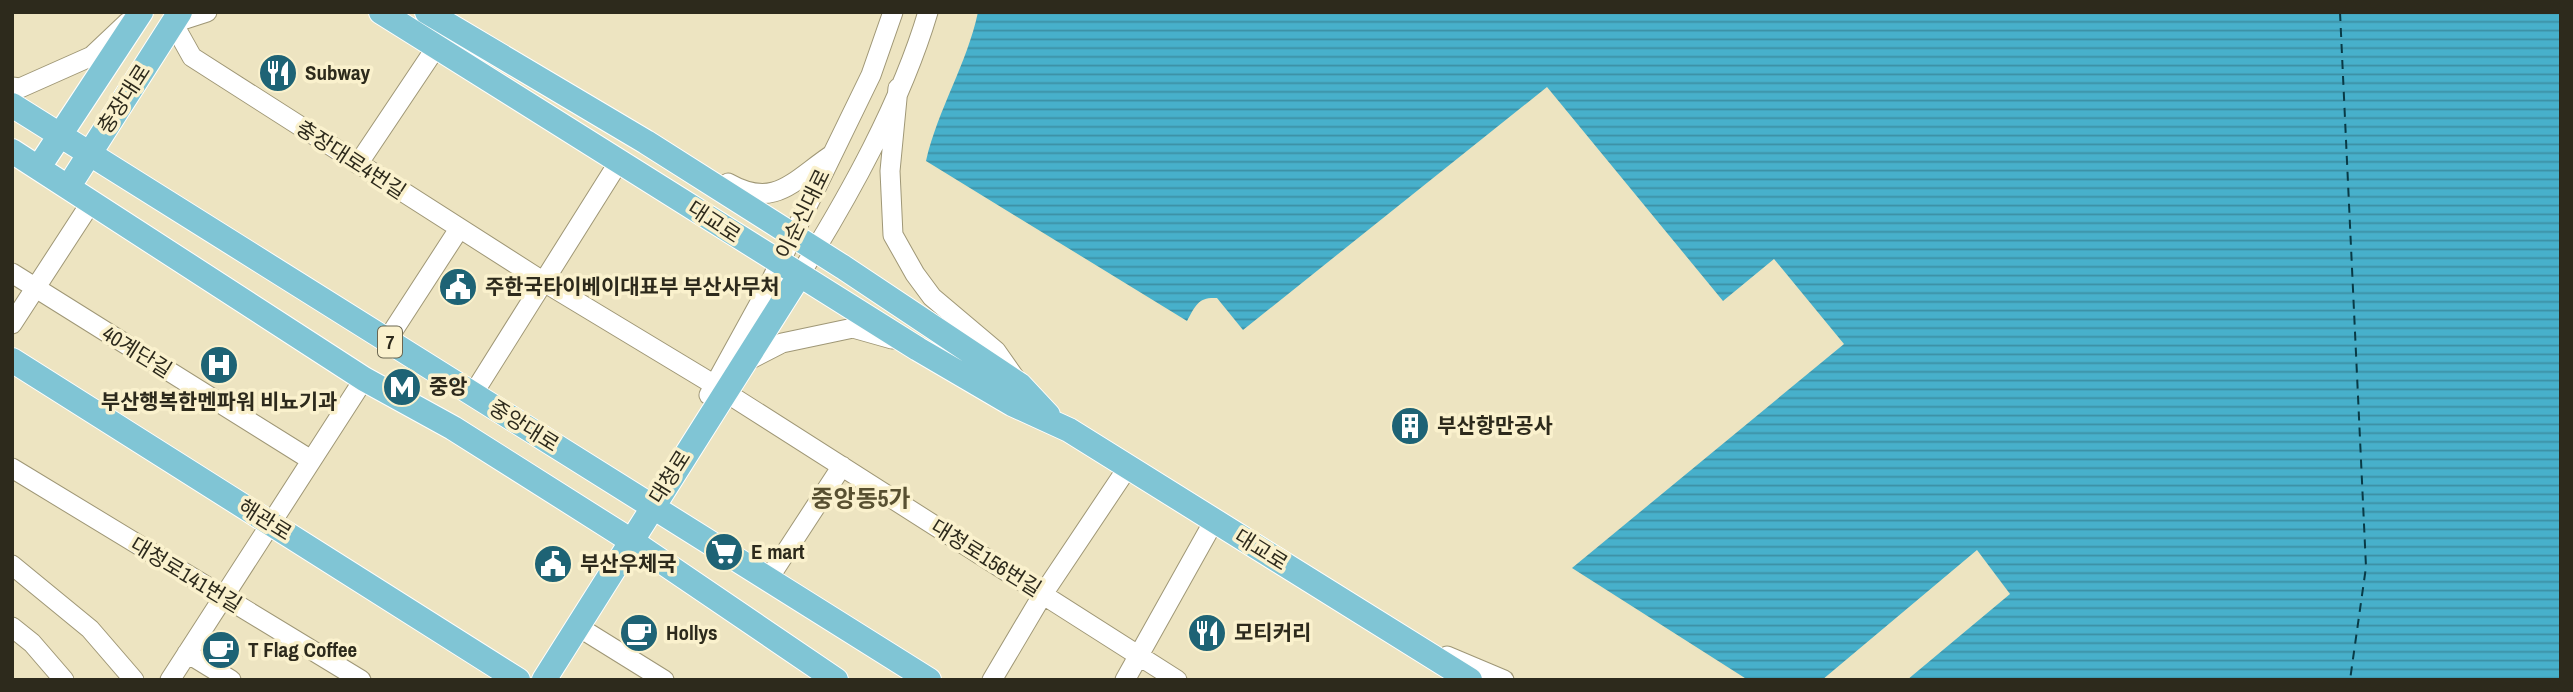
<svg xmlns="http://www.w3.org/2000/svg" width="2573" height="692" font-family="'Archivo Narrow','Noto Sans KR',sans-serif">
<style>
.water{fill:url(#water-rules)}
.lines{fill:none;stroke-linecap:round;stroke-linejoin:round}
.ferry{stroke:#093a46;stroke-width:2;stroke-dasharray:9 7;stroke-linecap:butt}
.minor-casing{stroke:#9f9776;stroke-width:21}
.major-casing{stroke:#fff;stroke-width:26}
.minor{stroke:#fff;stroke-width:19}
.major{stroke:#80c5d5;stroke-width:24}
.labels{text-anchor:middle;stroke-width:7;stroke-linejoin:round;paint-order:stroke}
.shield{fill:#faf1cd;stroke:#6a6651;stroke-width:2}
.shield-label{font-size:19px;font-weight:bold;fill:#2d2a1c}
.poi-label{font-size:21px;font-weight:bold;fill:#2d2a1c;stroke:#faf1cd;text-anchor:start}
.street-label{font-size:21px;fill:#2d2a1c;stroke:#faf1cd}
.quarter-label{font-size:24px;font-weight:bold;fill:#585031;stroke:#faf1cd}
</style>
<defs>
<pattern id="water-rules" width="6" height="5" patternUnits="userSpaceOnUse" patternTransform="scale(1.75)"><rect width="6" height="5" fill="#47b0cb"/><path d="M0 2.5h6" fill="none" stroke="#3c8fa4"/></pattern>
</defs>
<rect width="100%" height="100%" fill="#ede4c1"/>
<path class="water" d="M978,12H2561V680H1907L2010,594L1977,550L1822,680H1748L1572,568L1844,344L1774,259L1723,301L1547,87L1243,330L1217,298C1198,297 1196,305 1187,321L926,161C938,109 967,64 978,12Z"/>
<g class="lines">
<path class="ferry" d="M2340,12L2366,567L2350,680"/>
<defs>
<path id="minor" d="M207,12L173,23L192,57L544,282L713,384
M12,87L20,88L92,56L128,22
M898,88L890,171L893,235L915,274L932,297L996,351L1015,378
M358,164L437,46
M728,183C774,209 792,182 830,156
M12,273L311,460
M799,276C849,196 901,103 928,12
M12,324L92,201
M387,340L459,229
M745,362L782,343L853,328L892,339
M725,392L1177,680
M473,394L620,160
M709,395L764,295L871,75L893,12
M12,468L361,680
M12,565L90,629L134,680
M767,581L842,466
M577,626L664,680
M12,627L32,643L64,680
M187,653L231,680
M1447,656L1504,680
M170,680L364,379
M992,680L1043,594L1128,467
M1125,680L1214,521"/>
<path id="major" d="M381,12L918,349L1012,404L1069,430L1470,680
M427,12L646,142L843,267L1020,385L1048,415
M12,105L929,680
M12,151L364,379L453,428L630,540L836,680
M39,167L141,12
M69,186L180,12
M12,360L518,680
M544,680L799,276"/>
</defs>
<use href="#minor" class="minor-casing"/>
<use href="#major" class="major-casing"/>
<use href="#minor" class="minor"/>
<use href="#major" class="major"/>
</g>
<defs>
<symbol id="restaurant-disc" viewBox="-11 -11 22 22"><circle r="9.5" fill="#1e6375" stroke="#faf1cd"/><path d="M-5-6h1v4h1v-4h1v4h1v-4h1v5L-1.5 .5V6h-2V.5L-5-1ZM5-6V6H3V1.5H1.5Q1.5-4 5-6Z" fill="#fff"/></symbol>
<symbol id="civic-disc" viewBox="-11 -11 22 22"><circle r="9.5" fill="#1e6375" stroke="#faf1cd"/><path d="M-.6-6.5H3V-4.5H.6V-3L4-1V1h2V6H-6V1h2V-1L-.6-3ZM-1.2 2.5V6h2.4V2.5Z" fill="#fff"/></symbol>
<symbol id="hospital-disc" viewBox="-11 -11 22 22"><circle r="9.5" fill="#1e6375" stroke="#faf1cd"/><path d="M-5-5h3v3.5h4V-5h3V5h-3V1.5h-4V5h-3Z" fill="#fff"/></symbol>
<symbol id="metro-disc" viewBox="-11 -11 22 22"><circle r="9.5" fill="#1e6375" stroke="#faf1cd"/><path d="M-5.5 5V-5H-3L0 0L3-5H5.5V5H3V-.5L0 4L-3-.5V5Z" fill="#fff"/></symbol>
<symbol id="building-disc" viewBox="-11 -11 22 22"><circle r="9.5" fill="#1e6375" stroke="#faf1cd"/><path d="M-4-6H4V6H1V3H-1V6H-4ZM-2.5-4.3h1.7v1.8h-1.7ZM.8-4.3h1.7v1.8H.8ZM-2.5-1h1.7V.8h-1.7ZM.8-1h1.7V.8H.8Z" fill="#fff"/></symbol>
<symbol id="supermarket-disc" viewBox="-11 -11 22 22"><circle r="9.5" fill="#1e6375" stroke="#faf1cd"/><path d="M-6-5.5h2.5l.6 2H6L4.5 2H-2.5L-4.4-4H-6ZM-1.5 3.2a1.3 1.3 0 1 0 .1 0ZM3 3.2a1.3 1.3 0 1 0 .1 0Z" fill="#fff"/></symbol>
<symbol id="cafe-disc" viewBox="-11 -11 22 22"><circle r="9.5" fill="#1e6375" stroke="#faf1cd"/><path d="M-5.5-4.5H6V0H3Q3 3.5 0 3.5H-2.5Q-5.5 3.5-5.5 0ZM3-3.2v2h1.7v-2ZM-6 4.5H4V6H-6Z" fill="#fff"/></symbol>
</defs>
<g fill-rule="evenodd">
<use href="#restaurant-disc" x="256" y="51" width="44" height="44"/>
<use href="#civic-disc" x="436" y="265" width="44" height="44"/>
<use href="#hospital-disc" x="197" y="343" width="44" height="44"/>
<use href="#metro-disc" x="380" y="365" width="44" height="44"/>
<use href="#building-disc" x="1388" y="404" width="44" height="44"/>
<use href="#supermarket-disc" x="702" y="530" width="44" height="44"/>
<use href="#civic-disc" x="531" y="542" width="44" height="44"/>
<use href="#cafe-disc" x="617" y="611" width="44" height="44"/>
<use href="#restaurant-disc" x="1185" y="611" width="44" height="44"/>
<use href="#cafe-disc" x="199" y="628" width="44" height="44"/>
</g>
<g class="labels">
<rect class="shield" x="378" y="326.5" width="24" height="31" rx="5"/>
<g class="shield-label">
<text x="390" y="349">7</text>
</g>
<g class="poi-label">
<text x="305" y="80">Subway</text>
<text x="485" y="294">주한국타이베이대표부 부산사무처</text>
<text x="429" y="394">중앙</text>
<text x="219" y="409" text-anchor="middle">부산행복한멘파워 비뇨기과</text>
<text x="1437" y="433">부산항만공사</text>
<text x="751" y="559">E mart</text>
<text x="580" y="571">부산우체국</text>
<text x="666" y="640">Hollys</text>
<text x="1234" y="640">모티커리</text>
<text x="248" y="657">T Flag Coffee</text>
</g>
<g class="street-label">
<text transform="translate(124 99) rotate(-57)" y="7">충장대로</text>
<text transform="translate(351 160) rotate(33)" y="7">충장대로4번길</text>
<text transform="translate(803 214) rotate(-64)" y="7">이순신대로</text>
<text transform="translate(714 222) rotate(33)" y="7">대교로</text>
<text transform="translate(137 352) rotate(32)" y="7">40계단길</text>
<text transform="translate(524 426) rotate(32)" y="7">중앙대로</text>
<text transform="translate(670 477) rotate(-58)" y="7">대청로</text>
<text transform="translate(265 520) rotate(32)" y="7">해관로</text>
<text transform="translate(1261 550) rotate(32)" y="7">대교로</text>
<text transform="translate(986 558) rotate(32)" y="7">대청로156번길</text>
<text transform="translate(186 575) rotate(31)" y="7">대청로141번길</text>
</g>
<g class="quarter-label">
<text x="861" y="507">중앙동5가</text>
</g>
</g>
<rect width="2573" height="692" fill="none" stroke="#2d2a1c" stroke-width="28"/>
</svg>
